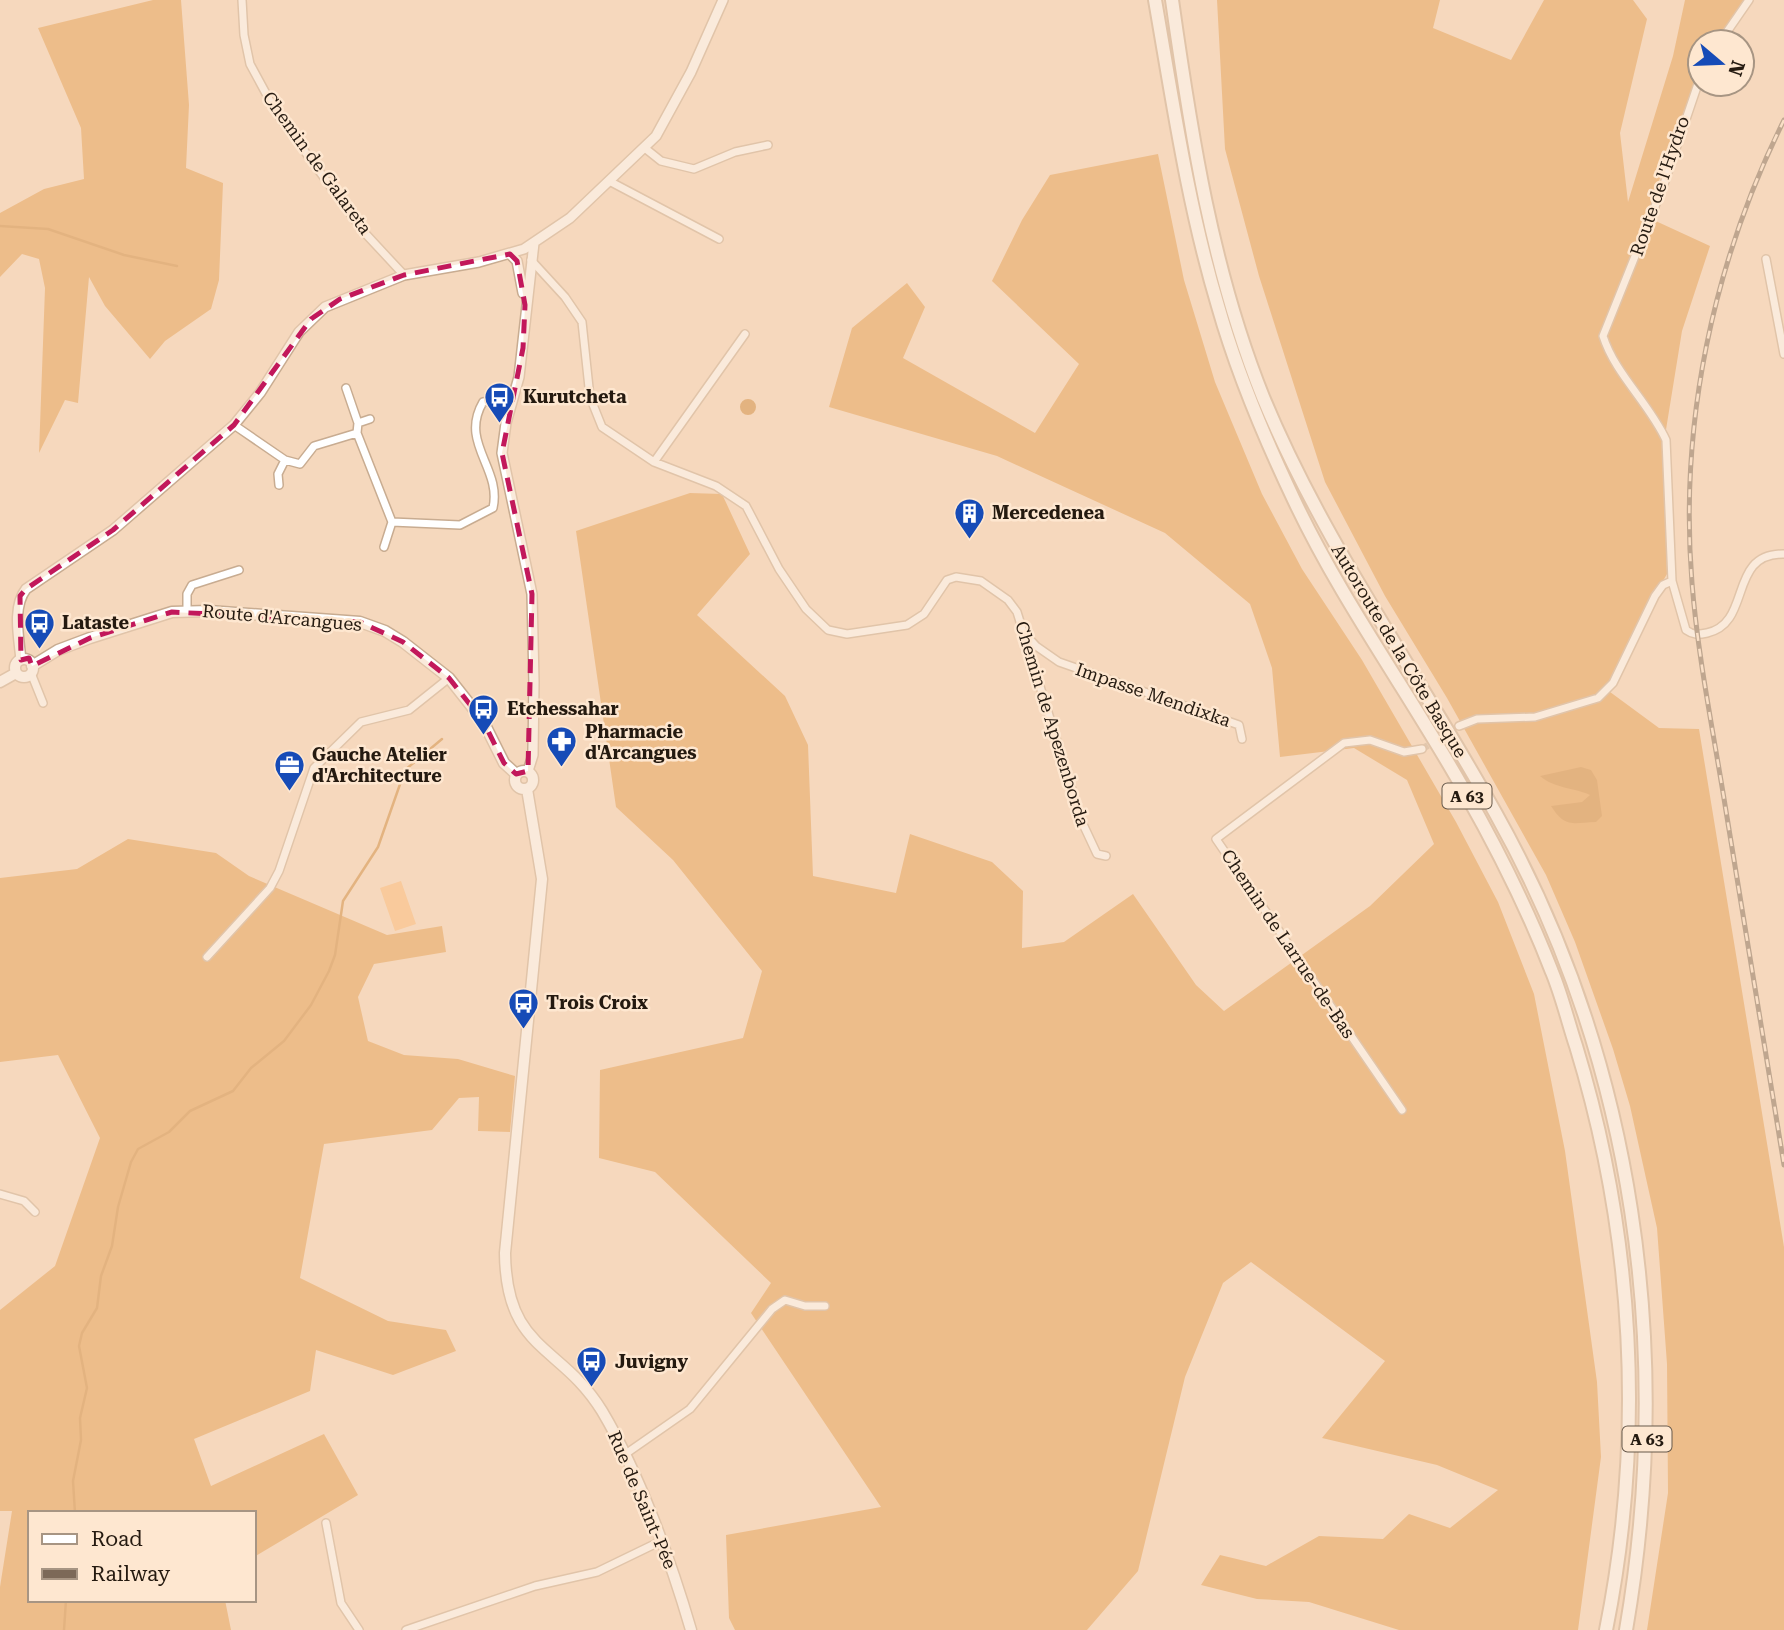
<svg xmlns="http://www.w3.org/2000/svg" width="1784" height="1630" font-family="'Roboto Serif',serif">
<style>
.green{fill:#fcb873}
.forest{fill:#e39b4d}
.water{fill:#cd8637}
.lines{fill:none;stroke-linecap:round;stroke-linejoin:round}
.stream{stroke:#cd8637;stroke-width:2.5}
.minor-tunnel{stroke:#cbb29a;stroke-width:7;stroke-dasharray:7 3.5;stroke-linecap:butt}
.minor-casing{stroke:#c8ac91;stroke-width:10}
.tertiary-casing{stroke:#c8ac91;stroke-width:12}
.secondary-casing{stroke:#c8ac91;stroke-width:13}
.motorway-casing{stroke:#c8ac91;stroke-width:16}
.minor{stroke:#fff;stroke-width:7}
.tertiary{stroke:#fff;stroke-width:9}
.secondary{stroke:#fff;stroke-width:10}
.motorway{stroke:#fff;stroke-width:12}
.rail-casing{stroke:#7c6958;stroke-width:5}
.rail{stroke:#fee7d0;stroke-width:2.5;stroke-dasharray:8;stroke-linecap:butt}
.marked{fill:none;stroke:#c2185b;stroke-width:5;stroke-dasharray:14 9;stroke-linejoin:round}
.labels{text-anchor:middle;stroke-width:5;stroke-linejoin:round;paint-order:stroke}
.shield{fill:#fee7d0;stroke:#66584a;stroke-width:2}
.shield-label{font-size:16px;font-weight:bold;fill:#251a10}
.street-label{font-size:18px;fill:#251a10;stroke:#fee7d0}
.poi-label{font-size:18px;font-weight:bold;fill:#251a10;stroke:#fee7d0;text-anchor:start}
</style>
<rect width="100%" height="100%" fill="#f5d8bd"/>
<path class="green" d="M401,881L416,924L395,931L380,888Z"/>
<path class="forest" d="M153,0H181L189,105L186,168L223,183L219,280L211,309L165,341L150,359L105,306L89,277L78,403L65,400L39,453L45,288L39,259L22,254L0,277V213L44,189L84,179L81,128L38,28Z
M1217,0H1440L1433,28L1511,60L1544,0H1633L1647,19L1620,133L1628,202L1673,56L1685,0H1744L1716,42H1700V72L1675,133L1647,217L1710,246L1682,331L1664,442L1667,574L1628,642L1606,689L1659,728L1699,729L1784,1247V1630H1647L1668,1493L1667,1364L1657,1228L1630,1106L1613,1049L1575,942L1546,875L1447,698L1385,596L1325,482L1259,276L1225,149Z
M1158,154L1184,280L1215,382L1262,494L1302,569L1362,660L1456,822L1498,902L1534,994L1565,1151L1597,1382L1601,1457L1578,1630H1399L1309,1602L1257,1599L1201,1585L1220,1555L1266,1566L1319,1536L1383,1539L1409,1514L1450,1528L1498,1490L1437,1465L1322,1438L1385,1361L1251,1262L1223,1283L1185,1377L1138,1571L1087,1630H735L729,1618L726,1535L881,1507L751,1313L771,1283L655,1172L599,1158L600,1070L743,1038L762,971L673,860L616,807L576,531L690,493L722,494L750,554L697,615L785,696L808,745L813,876L896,893L910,834L992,862L1023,891L1022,948L1064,942L1133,894L1196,985L1224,1011L1370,906L1434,844L1407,780L1354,748L1280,757L1272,668L1250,604L1165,533L997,456L829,407L852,328L907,283L925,307L903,358L1035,433L1079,364L992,281L1022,220L1050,175Z
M128,839L216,853L249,876L387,935L442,926L446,952L374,964L358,997L368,1041L404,1055L458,1059L515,1076L510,1132L478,1131L479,1097L459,1098L432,1130L324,1144L300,1278L388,1321L446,1330L456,1351L393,1375L316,1350L310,1391L194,1439L211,1486L324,1434L358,1495L254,1557V1513H30V1600H225L231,1630H0V1587L12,1511H0V1310L55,1266L100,1138L58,1055L0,1062V878L77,869Z"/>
<path class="water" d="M740 407a8 8 0 1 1 16 0a8 8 0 1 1-16 0Z
M1581,767L1591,770L1597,780L1602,816L1596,822C1572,823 1565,828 1551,806L1582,802L1590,795C1573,787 1555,789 1540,776Z"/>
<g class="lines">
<path class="stream" d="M0,226L48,229L124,255L177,266
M75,1513L73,1481L81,1440L80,1418L87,1388L79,1346L82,1333L97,1308L101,1276L112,1246L118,1207L131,1162L138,1149L169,1132L190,1111L233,1091L251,1068L284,1041L311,1005L329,971L335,955L343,901L378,847L405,770L442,739
M64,1630L66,1600"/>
<path class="minor-tunnel" d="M1422,749L1450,732"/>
<defs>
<path id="minor" d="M242,0L244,35L250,64L276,112L363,231L404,275
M1720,42L1749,0
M1700,78L1664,184L1603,336C1615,374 1649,403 1666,440L1672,581L1686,630C1693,635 1698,635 1707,633C1753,623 1727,553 1784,554
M646,149L661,161L694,169L735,152L768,145
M611,182L719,239
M1766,259L1784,354
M531,260L565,297L582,322L590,397L602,427L654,462L716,486L746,506L779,569L806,609L828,630L847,634L907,625L924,614L947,580L956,577L981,581L1008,600L1017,612L1082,822L1097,854L1106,856
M346,388L358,423L357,433L392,522L384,547
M358,423L370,419
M234,425L285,460L300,464L314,446L357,433
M654,462L745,334
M279,485L278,474L285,460
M392,522L460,525L493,508C502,468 459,443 483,402L513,398
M187,611V594L192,585L239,570
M1025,634L1036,646L1059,662L1239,725L1242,739
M31,673L43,703
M1459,726L1477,719L1535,717L1598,698L1613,683L1655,596L1663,585L1672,581
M207,957L270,888L279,871L314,768L361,722L409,710L449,678
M1402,1110L1216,839L1344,743L1370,740L1404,752L1422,749
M0,1194L24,1201L35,1212
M624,1455L690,1409L772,1309L785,1300L805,1306H825
M326,1523L341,1603L359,1630
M406,1630L535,1586L597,1572L661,1541"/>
<path id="tertiary" d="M510,254L517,261L523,293
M21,660C19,638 12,607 26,589L113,530L234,425L260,393L299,332L325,307L404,275L479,262L524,249L570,218L656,136L691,72L723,0
M528,771L533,755L534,682L532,594L502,453L506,423L519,377L534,243"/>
<path id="secondary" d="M15 668a9 9 0 1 1 18 0a9 9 0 1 1-18 0Z
M32,666L58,650L90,638L172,612L209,611L360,622L385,631L403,642L449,678L483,721L504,763L516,774
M0,682L16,673
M515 780a9 9 0 1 1 18 0a9 9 0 1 1-18 0Z
M527,789L542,879L505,1253C506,1352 561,1344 602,1411C639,1473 671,1561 691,1630"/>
<path id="motorway" d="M1155,0C1173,103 1188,206 1218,306C1237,373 1264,437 1294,500C1342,602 1410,694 1465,792C1498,850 1528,910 1552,972C1562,996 1568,1022 1576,1046C1634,1236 1645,1436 1606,1630
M1172,0C1191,134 1212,270 1263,397C1324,545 1419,675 1496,814C1635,1062 1674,1352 1626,1630"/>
</defs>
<use href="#minor" class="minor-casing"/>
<use href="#tertiary" class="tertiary-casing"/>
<use href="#secondary" class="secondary-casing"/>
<use href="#motorway" class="motorway-casing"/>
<use href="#minor" class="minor"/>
<use href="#tertiary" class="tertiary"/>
<use href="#secondary" class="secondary"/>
<use href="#motorway" class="motorway"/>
<defs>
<path id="rail" d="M1784,120C1713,263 1679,424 1692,583C1698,659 1714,735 1726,811C1745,929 1765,1047 1784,1165"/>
</defs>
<use href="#rail" class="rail-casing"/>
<use href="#rail" class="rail"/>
</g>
<path d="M0 0H1784V1630H0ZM510,254L517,261L525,305L523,348L502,453L532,594L528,771L516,774L504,763L483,721L449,678L403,642L360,622L172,612L90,638L32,666L29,658L21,660L20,596L26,589L113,530L234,425L311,319L340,299L404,275Z" fill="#f5d8bd" fill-opacity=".55" fill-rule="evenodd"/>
<path class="marked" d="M510,254L517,261L525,305L523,348L502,453L532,594L528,771L516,774L504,763L483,721L449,678L403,642L360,622L172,612L90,638L32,666L29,658L21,660L20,596L26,589L113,530L234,425L311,319L340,299L404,275Z"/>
<defs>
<symbol id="bus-pin" viewBox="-11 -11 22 30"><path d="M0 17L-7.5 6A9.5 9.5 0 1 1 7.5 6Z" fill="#164bb7" stroke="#fee7d0"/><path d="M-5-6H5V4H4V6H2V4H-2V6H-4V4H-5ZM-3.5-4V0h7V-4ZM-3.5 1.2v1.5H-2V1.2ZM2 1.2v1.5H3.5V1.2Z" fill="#fff"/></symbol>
<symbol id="building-pin" viewBox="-11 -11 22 30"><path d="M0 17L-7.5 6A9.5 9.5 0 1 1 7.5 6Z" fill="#164bb7" stroke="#fee7d0"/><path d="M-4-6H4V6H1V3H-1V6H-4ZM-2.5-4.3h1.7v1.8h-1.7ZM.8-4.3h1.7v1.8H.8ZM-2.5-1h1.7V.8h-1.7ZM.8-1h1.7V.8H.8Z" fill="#fff"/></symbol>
<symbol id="pharmacy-pin" viewBox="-11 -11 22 30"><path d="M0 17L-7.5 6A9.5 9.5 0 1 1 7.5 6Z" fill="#164bb7" stroke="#fee7d0"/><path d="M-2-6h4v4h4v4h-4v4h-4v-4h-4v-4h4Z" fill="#fff"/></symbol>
<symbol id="office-pin" viewBox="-11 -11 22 30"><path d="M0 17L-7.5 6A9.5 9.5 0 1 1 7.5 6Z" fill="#164bb7" stroke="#fee7d0"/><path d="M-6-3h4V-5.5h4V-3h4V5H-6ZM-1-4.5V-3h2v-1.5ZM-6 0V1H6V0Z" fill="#fff"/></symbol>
</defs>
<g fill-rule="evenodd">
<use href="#bus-pin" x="482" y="380" width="35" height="47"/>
<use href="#building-pin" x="952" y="496" width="35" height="47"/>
<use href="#bus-pin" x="22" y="606" width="35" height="47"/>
<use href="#bus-pin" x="466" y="692" width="35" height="47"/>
<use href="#pharmacy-pin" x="544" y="724" width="35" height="47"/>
<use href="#office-pin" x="272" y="748" width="35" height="47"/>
<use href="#bus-pin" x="506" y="986" width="35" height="47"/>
<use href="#bus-pin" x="574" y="1344" width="35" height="47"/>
</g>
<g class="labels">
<g class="shield">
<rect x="1442.5" y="783.5" width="49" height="25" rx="5"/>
<rect x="1622.5" y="1426.5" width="49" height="25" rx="5"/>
</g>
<g class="shield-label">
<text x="1467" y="802">A 63</text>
<text x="1647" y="1445">A 63</text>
</g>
<g class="street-label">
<text transform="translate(317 163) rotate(54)" y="6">Chemin de Galareta</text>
<text transform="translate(1660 186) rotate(-71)" y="6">Route de l'Hydro</text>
<text transform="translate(282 618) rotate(5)" y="6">Route d'Arcangues</text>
<text transform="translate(1399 651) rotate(59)" y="6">Autoroute de la Côte Basque</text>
<text transform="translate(1153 695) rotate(19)" y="6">Impasse Mendixka</text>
<text transform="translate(1052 724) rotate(73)" y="6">Chemin de Apezenborda</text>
<text transform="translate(1288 944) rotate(56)" y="6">Chemin de Larrue-de-Bas</text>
<text transform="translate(642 1500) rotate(67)" y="6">Rue de Saint-Pée</text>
</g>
<g class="poi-label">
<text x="523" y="403">Kurutcheta</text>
<text x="992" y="519">Mercedenea</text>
<text x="62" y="629">Lataste</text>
<text x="507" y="715">Etchessahar</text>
<text x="585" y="738">Pharmacie<tspan x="585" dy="21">d'Arcangues</tspan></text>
<text x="312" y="761">Gauche Atelier<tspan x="312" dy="21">d'Architecture</tspan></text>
<text x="546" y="1009">Trois Croix</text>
<text x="615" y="1368">Juvigny</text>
</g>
</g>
<rect x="28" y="1511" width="228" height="91" fill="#fee7d0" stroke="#a79583" stroke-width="2"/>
<rect x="42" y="1534" width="35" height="10" fill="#ffffff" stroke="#a79583" stroke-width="2"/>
<text x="91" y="1546" font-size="21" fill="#251a10">Road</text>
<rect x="42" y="1569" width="35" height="10" fill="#7c6958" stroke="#a79583" stroke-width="2"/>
<text x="91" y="1581" font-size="21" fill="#251a10">Railway</text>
<g transform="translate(1721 63) rotate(109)"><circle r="33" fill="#fee7d0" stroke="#a79583" stroke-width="2"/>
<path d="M0-5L12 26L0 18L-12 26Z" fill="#164bb7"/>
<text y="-10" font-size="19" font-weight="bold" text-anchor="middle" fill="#251a10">N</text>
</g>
</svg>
